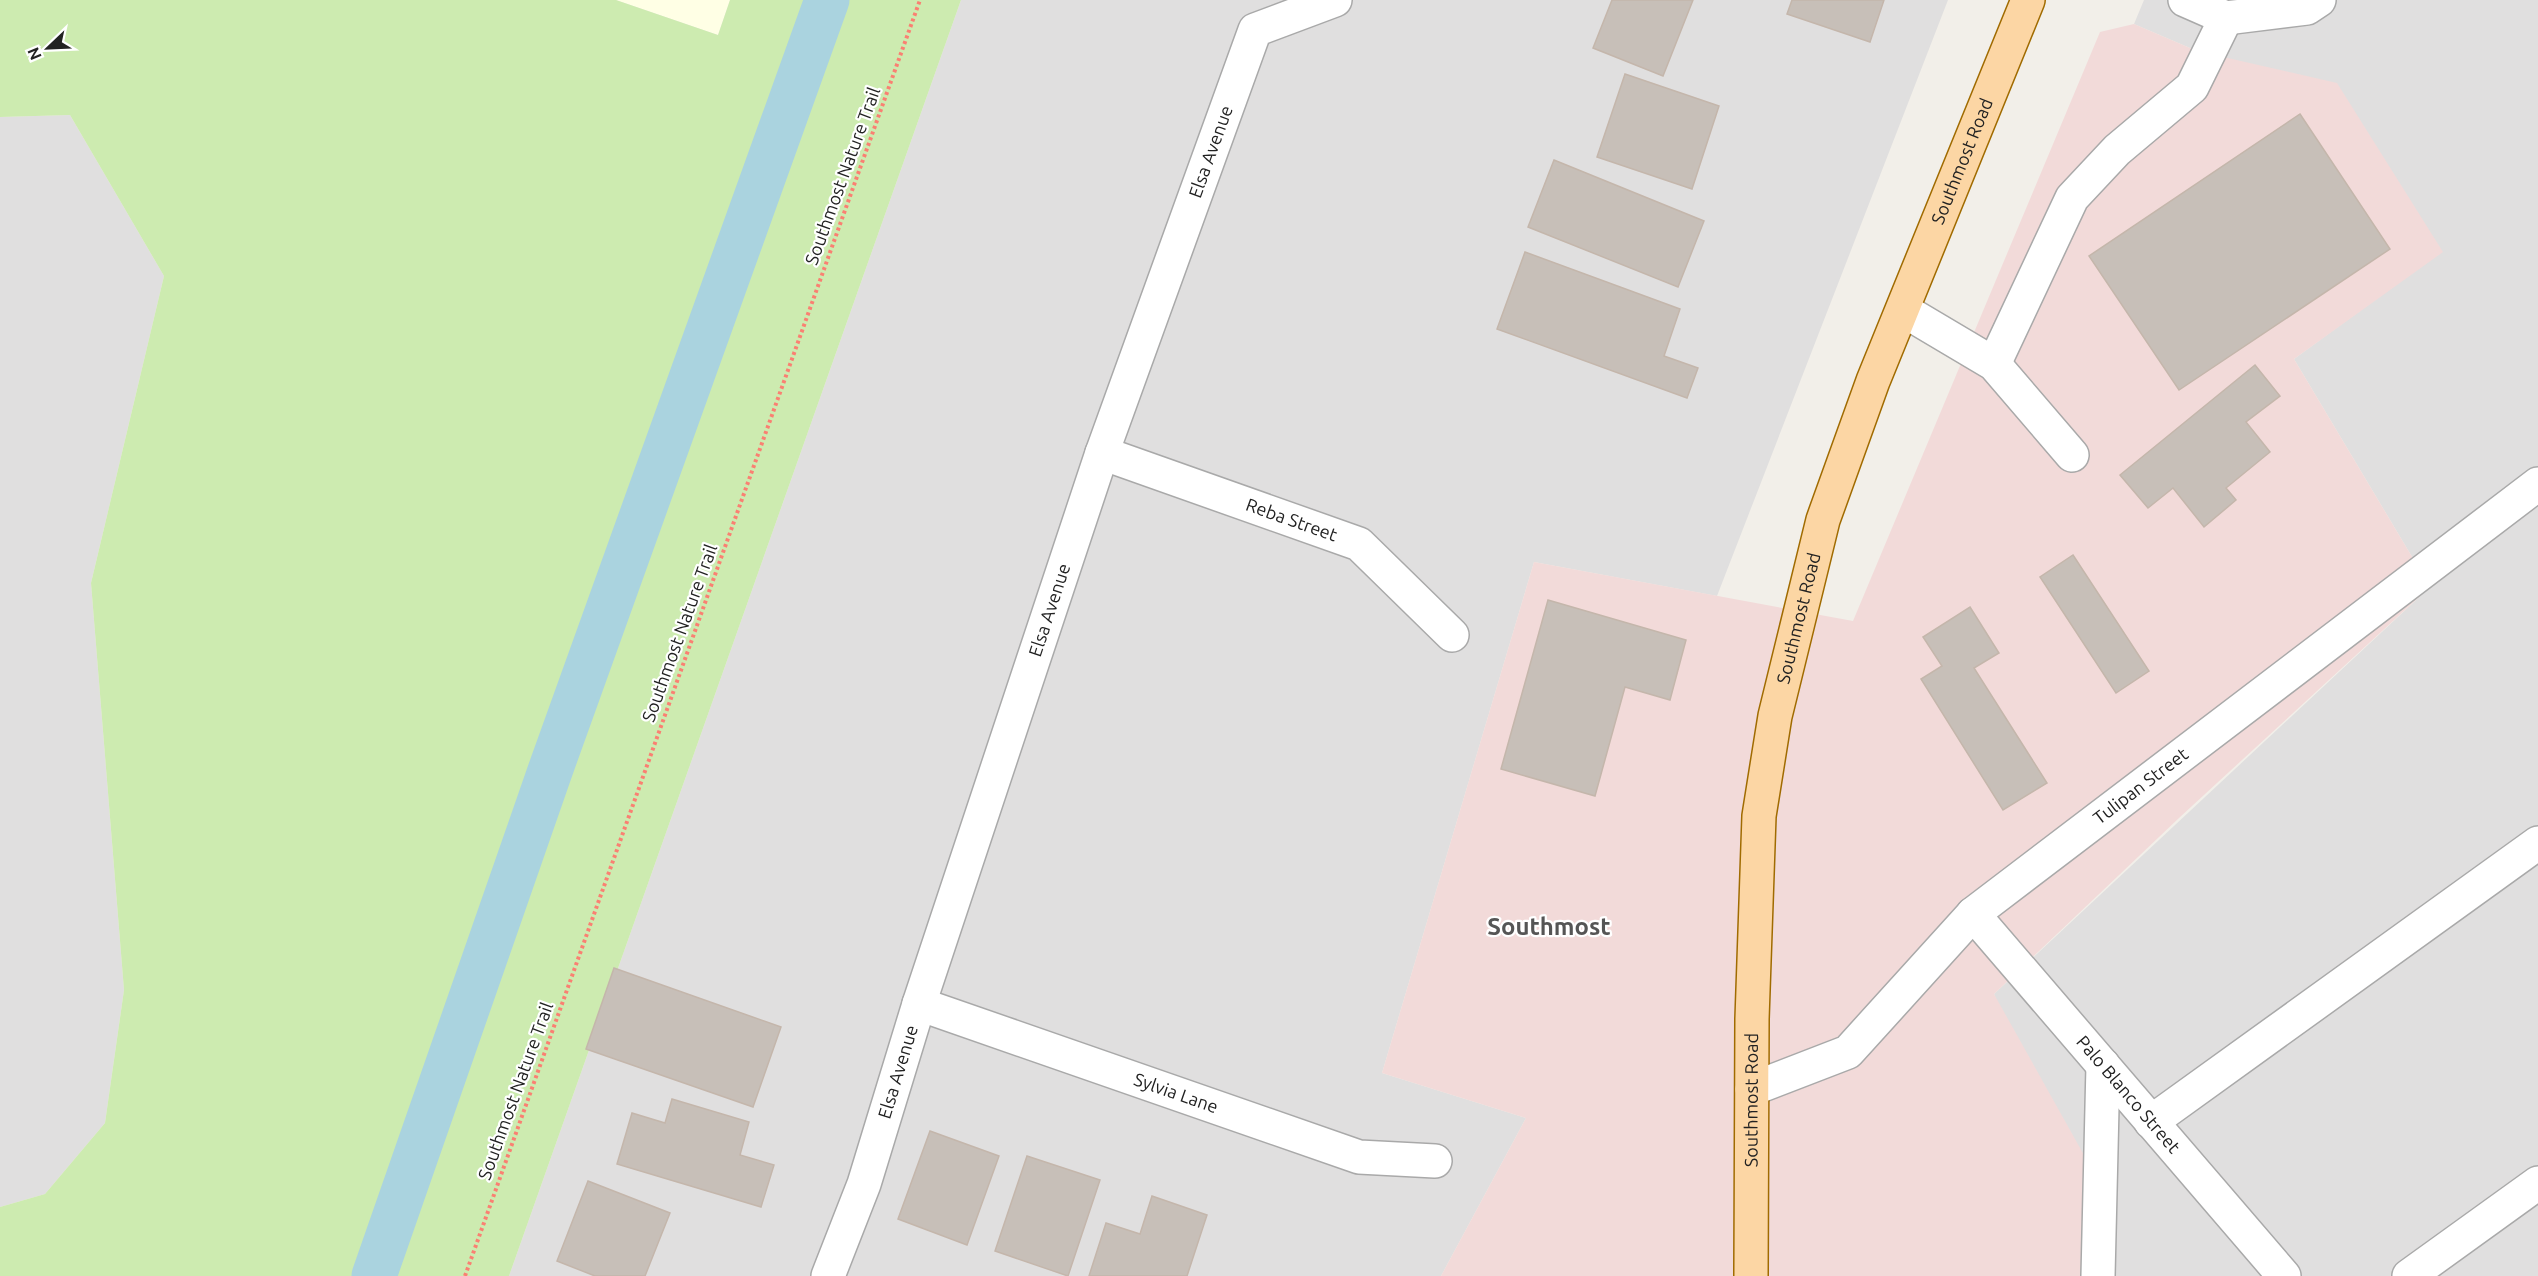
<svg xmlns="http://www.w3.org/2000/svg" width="2538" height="1276" font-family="Ubuntu,sans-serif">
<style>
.residential{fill:#e0dfdf}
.commercial{fill:#f2dad9}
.education{fill:#ffffe5}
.grass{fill:#cdebb0}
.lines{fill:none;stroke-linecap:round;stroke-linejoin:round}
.canal{stroke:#aad3df;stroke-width:45}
.building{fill:#c7bfb8;stroke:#c4b6ab;stroke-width:1.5}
.minor-casing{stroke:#a9a9a9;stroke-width:36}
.major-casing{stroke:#a06b00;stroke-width:36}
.path{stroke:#fa8072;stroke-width:4;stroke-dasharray:3 3;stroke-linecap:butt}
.minor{stroke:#fff;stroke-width:33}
.major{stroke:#fcd6a4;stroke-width:33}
.labels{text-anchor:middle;stroke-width:4.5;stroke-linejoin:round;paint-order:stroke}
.street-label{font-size:18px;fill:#222;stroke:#fff}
.district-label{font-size:24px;font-weight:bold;fill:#555;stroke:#fff}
</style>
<rect width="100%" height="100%" fill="#f2efe9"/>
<path class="residential" d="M961,0H1948L1717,596L1534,562L1382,1073L1526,1118L1441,1276H509Z
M2144,0H2538V1276H2110L1994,994L2430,587L2294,359L2442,251L2197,51L2134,24Z
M70,115L164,276L91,583L124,990L105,1123L45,1194L0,1207V117Z"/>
<path class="commercial" d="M2134,24L2197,51L2337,83L2443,252L2294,359L2430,587L2179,818L1994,994L2113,1207L2110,1276H1441L1526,1118L1382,1073L1534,562L1853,621L2100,32Z"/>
<path class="education" d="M616,0H730L718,35Z"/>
<path class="grass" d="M0,0H616L718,35L730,0H961L509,1276H0V1207L45,1194L105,1123L124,990L91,583L164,276L70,115L0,117Z"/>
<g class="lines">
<path class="canal" d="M374,1276L550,771L827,0"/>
</g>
<path class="building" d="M1612,0H1693L1663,76L1593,48Z
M1792,0H1884L1870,42L1787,14Z
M1625,74L1719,106L1692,189L1597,157Z
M2300,114L2390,249L2179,390L2089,256Z
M1554,160L1704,221L1678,287L1528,227Z
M1525,252L1680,309L1664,356L1698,368L1687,398L1497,329Z
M2255,365L2280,396L2246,422L2270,452L2226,488L2236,500L2204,527L2173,488L2148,508L2120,475Z
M2073,555L2149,671L2116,693L2040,577Z
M1548,600L1686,640L1670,700L1625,687L1595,796L1501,769Z
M1970,607L1999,653L1974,668L2047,783L2003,810L1921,679L1942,666L1923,637Z
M614,968L781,1027L753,1107L586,1049Z
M672,1099L749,1122L740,1155L774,1165L761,1207L617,1164L632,1113L665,1123Z
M930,1131L999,1156L967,1245L898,1219Z
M1027,1156L1100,1180L1068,1276L995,1251Z
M588,1181L670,1213L645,1276H595L557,1261Z
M1152,1196L1207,1215L1187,1276H1089L1106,1223L1140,1234Z"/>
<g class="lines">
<defs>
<g id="minor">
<path d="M2185,0L2226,18L2307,8L2319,0"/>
<path d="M1903,310L1994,364L2072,455"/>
<path d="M1994,364L2072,198L2117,150L2192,87L2226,18"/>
<path id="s1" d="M1102,453L1359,544L1452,635"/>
<path id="s2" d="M1973,914L2284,1276"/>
<path id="s3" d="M919,1004L1359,1157L1435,1161"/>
<path id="s4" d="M1752,1089L1848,1052L1973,914L2538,484"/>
<path d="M2151,1122L2538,843"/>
<path id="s5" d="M828,1276L864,1184L919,1004L1102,453L1255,30L1335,0"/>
<path d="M2098,1276L2103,1065"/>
<path d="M2409,1276L2538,1183"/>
</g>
<g id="major">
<path id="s6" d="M1751,1276L1752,1019L1759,816L1775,716L1823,520L1873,381L2028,0"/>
</g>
</defs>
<use href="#minor" class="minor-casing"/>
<use href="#major" class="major-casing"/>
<path class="path" d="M465,1276L920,0"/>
<use href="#minor" class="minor"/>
<use href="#major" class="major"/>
</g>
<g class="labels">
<g class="street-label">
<text dy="6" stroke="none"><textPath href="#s5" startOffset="1188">Elsa Avenue</textPath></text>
<text dy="6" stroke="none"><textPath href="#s6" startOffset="1148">Southmost Road</textPath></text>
<text transform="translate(843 176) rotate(-70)" y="6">Southmost Nature Trail</text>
<text dy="6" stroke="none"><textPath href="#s1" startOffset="201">Reba Street</textPath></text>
<text dy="6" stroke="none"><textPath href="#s5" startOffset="702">Elsa Avenue</textPath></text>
<text dy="6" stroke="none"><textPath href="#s6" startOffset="662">Southmost Road</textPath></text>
<text transform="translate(680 633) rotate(-70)" y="6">Southmost Nature Trail</text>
<text dy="6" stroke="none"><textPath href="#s4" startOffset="500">Tulipan Street</textPath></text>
<text dy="6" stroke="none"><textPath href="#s5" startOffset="216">Elsa Avenue</textPath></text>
<text transform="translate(516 1091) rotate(-70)" y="6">Southmost Nature Trail</text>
<text dy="6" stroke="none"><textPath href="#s3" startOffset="272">Sylvia Lane</textPath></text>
<text dy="6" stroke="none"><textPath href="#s2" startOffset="238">Palo Blanco Street</textPath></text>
<text dy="6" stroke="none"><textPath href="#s6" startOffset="176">Southmost Road</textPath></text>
</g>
<g class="district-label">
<text x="1549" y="935">Southmost</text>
</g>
</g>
<g transform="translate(48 48) rotate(247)" stroke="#ffffff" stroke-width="4.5" paint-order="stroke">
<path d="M0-4.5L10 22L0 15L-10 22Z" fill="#222222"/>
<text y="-9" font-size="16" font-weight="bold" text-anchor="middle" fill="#222222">N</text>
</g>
</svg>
